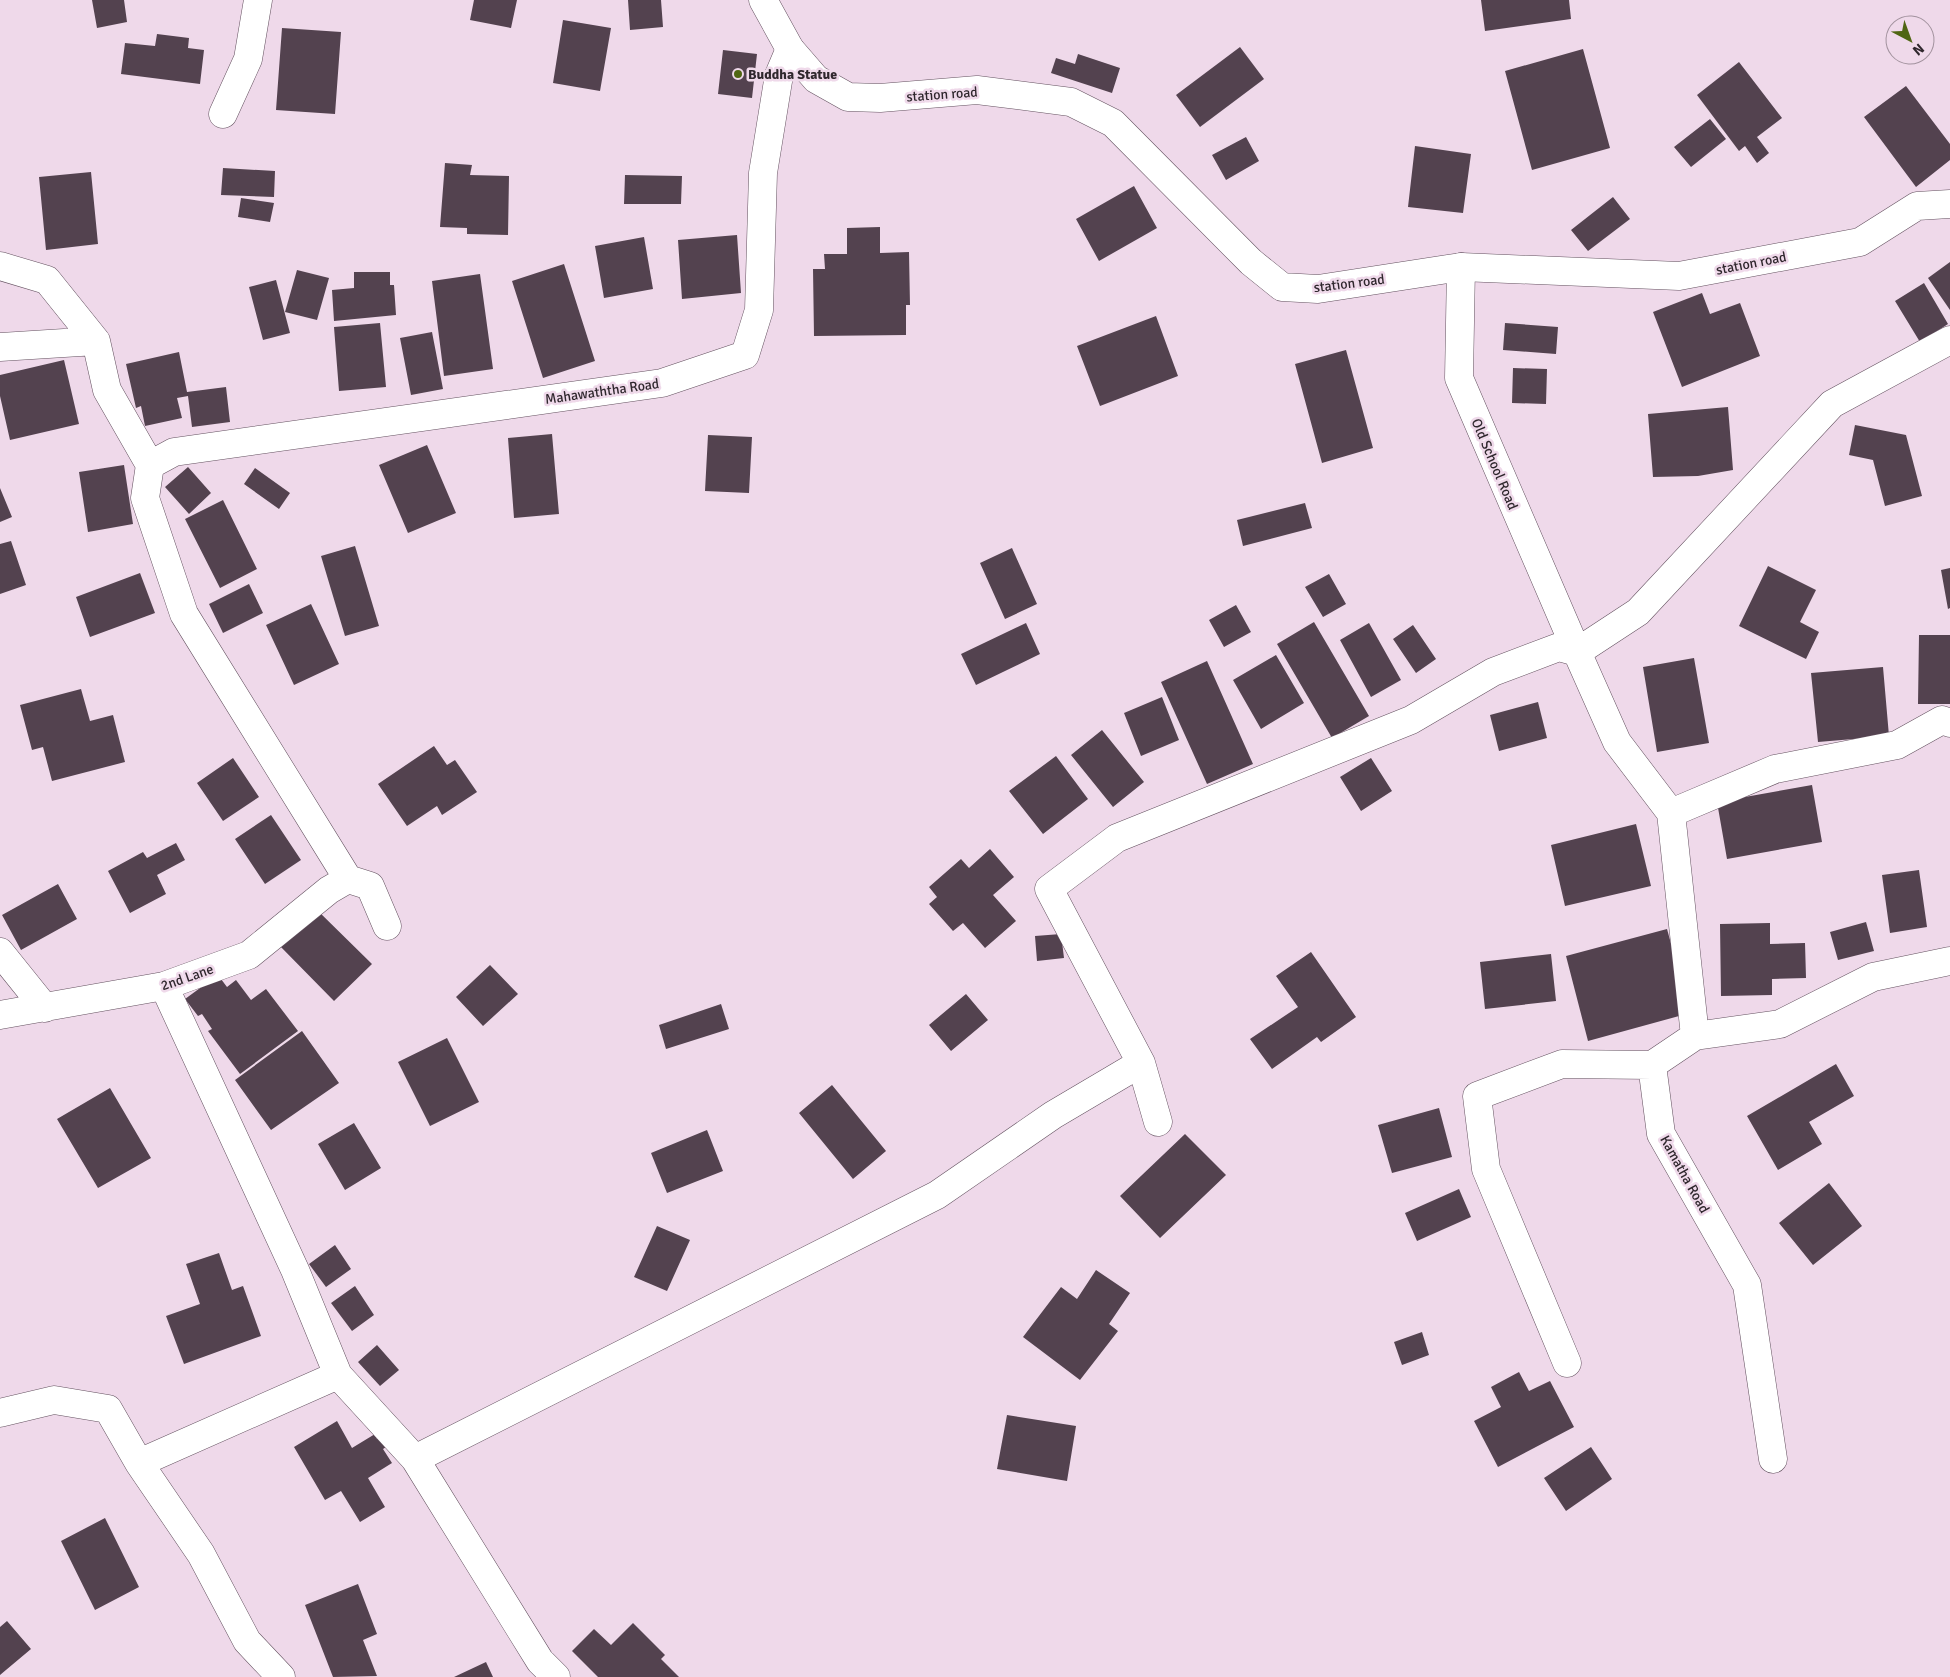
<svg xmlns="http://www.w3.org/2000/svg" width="1950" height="1677" font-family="Signika,sans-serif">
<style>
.building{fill:#53424f}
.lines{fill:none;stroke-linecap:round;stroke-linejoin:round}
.minor-casing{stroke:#645260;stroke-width:29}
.tertiary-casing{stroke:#645260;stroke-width:29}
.minor{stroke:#fff;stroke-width:28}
.tertiary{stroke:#fff;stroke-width:28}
.poi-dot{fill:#506613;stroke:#efd9ea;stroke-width:2}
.labels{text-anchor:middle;stroke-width:5;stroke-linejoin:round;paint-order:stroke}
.poi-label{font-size:14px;font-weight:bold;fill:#2f272d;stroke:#efd9ea;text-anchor:start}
.street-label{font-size:14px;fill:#2f272d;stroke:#efd9ea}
</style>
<rect width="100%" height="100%" fill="#efd9ea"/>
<path class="building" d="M92,0H124L127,22L97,28Z
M474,0H517L511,28L470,20Z
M628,0H661L663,27L630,30Z
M1481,0H1569L1571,19L1485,31Z
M563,20L611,28L600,91L553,83Z
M282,28L341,32L335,114L276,110Z
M157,34L189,38L188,48L204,50L200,84L121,74L125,43L155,46Z
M1240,47L1264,79L1200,127L1176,95Z
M1583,49L1610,148L1532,170L1505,71Z
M723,50L757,54L752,98L718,94Z
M1078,54L1120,68L1112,93L1051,73L1056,58L1075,64Z
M1739,62L1782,118L1757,137L1769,153L1757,163L1745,146L1739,151L1697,95Z
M1906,86L1950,144V160L1916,187L1864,117Z
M1710,119L1726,139L1691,167L1674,147Z
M1246,137L1259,161L1226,180L1212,155Z
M1415,146L1471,154L1463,213L1408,207Z
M445,163L472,165L470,175L509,176L508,235L467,234V228L440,227Z
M223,168L275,171L274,197L221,195Z
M91,172L98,244L46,250L39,177Z
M625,175L682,176L681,204H624Z
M1134,186L1157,228L1099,261L1076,219Z
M1613,197L1630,219L1588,251L1571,230Z
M241,198L274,203L270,222L238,217Z
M880,227V253L909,252L910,305H906V335L814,336L813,269H825L824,254H847V228Z
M737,235L741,293L682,299L678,240Z
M644,237L653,289L604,298L595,246Z
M1950,262V310L1928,278Z
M564,264L595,361L543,378L512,281Z
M297,270L329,278L317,320L285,312Z
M354,272H390V285H394L396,315L334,321L332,290L354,288Z
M480,274L493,369L444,376L432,281Z
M276,280L290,333L263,340L249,287Z
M1924,283L1948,324L1920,342L1895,301Z
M1702,293L1710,314L1740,303L1760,356L1682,387L1653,312Z
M1156,316L1178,376L1100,406L1077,346Z
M380,323L386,387L339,391L334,327Z
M1505,323L1558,327L1556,354L1503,350Z
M432,332L443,389L411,395L400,338Z
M1346,350L1373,448L1322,463L1295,364Z
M179,352L187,392L226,387L230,422L192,427L188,396L177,398L182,418L145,426L141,406L136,408L126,364Z
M64,360L79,424L10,440L0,396V375Z
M1513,368L1547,369L1546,404L1512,403Z
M1728,407L1733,470L1698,476L1653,477L1648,414Z
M1855,425L1906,435L1922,496L1885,506L1873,460L1849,455Z
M552,434L559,514L514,518L508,438Z
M708,435L752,437L749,493L705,491Z
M427,445L456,513L408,533L379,465Z
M124,465L133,524L88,532L79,472Z
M188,467L211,493L189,514L165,487Z
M255,468L290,493L279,509L244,484Z
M0,488L12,517L0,522Z
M223,500L257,569L220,588L185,519Z
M1305,503L1312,528L1243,546L1237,520Z
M11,541L26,585L0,594V544Z
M355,546L379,626L345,636L321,556Z
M1012,548L1037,604L1005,619L980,563Z
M1768,566L1816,590L1800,622L1819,632L1806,659L1739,626Z
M1950,568V608L1948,609L1941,570Z
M140,573L155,613L90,637L76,597Z
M1329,574L1346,604L1323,617L1305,587Z
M249,584L263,613L223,633L209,604Z
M311,604L339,664L294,685L266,625Z
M1236,605L1251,632L1224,647L1209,620Z
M1314,622L1369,716L1332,738L1277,644Z
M1026,623L1040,654L976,685L961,654Z
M1369,623L1401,680L1371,697L1340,640Z
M1413,625L1436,659L1416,673L1393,639Z
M1919,635H1950V704H1918Z
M1276,655L1304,703L1261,729L1233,680Z
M1694,658L1709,743L1657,752L1643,667Z
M1207,661L1253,764L1207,784L1161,682Z
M1883,667L1889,736L1818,742L1811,673Z
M81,689L90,721L113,715L125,762L52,781L43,747L32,750L20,705Z
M1162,697L1179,740L1141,756L1124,713Z
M1538,702L1547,738L1499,751L1490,715Z
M1102,730L1144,782L1113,807L1071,755Z
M434,746L447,765L455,760L477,792L442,815L437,806L407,826L378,784Z
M1056,756L1088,799L1043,834L1009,791Z
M233,758L259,797L223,821L197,783Z
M1371,758L1392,791L1361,811L1340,777Z
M1812,785L1822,842L1727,859L1717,802Z
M271,815L301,860L265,884L235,839Z
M1636,824L1651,886L1565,906L1551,845Z
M176,843L185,860L157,875L166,894L130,913L108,871L143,852L147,858Z
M990,849L1014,877L993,895L1016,921L985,948L963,923L953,931L929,904L937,897L929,887L961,859L969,868Z
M1919,870L1927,927L1890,933L1882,875Z
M58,884L77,919L21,950L2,915Z
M314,907L372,964L334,1001L278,944Z
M1866,922L1874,951L1838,960L1830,932Z
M1770,923V944L1805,943L1806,978L1772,979V995L1721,996L1720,924Z
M1667,929L1690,1013L1588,1041L1566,956Z
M1061,934L1064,958L1037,961L1035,936Z
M1311,952L1356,1017L1321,1042L1317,1037L1272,1069L1250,1039L1298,1007L1276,976Z
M1551,954L1556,1001L1485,1009L1480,962Z
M490,965L518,994L483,1026L456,997Z
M218,975L227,987L236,980L251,1000L266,989L298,1031L240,1074L208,1031L212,1029L202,1014L198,1016L185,999Z
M966,994L988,1020L951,1051L929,1025Z
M721,1004L729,1029L666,1049L659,1025Z
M302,1031L339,1083L271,1130L235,1080Z
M447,1038L479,1102L430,1126L398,1062Z
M1836,1064L1854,1096L1809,1122L1822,1144L1778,1170L1747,1116Z
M832,1085L886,1151L853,1179L799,1113Z
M110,1088L151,1158L98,1188L57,1119Z
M1439,1108L1452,1157L1392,1173L1378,1125Z
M354,1123L381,1168L345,1190L318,1144Z
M707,1130L723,1171L667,1193L651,1153Z
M1185,1134L1226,1175L1160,1238L1120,1196Z
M1829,1183L1862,1226L1813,1265L1779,1223Z
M1459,1189L1471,1217L1417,1241L1405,1213Z
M657,1226L690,1240L667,1291L634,1277Z
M335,1245L351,1269L326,1287L309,1264Z
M219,1253L232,1290L243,1286L261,1336L184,1364L166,1316L200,1304L186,1264Z
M1096,1270L1130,1293L1109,1324L1118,1331L1080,1380L1023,1337L1061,1287L1077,1299Z
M355,1286L374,1315L352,1331L331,1303Z
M1422,1332L1429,1355L1402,1365L1394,1342Z
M377,1345L399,1370L380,1386L358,1362Z
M1519,1372L1529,1391L1550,1381L1574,1427L1498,1467L1474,1421L1501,1407L1491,1387Z
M1007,1415L1076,1426L1067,1481L997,1469Z
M337,1421L352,1448L375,1434L377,1439L386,1433L392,1443L383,1449L392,1463L368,1478L385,1507L360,1522L341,1491L325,1500L294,1447Z
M1591,1447L1612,1479L1566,1511L1544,1478Z
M105,1518L139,1587L95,1610L61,1541Z
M358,1584L377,1634L363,1640L377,1676L333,1677L305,1605Z
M7,1621L31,1649L0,1675V1627Z
M633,1623L665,1655L661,1659L679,1677H598L572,1651L594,1629L611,1645Z
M486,1662L493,1677H454Z"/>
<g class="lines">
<defs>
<path id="minor" d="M223,114L248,59L258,0
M0,266L47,280L96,341L107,390L150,465L145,498L184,614L348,879L370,886L387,926
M1461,267L1459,378L1577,652L1638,612L1832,404L1950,340
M0,347L96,341
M150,465L174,452L662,383L745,355L759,310L763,173L779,75L790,49
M1671,813L1695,1036L1652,1065L1661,1134L1747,1285L1773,1459
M0,952L45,1008
M164,986L295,1270L338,1375
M0,1015L164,986L249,955L329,890L348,879
M1695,1036L1780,1024L1873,977L1950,961
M1158,1122L1141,1063L1049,889L1117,838L1411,720L1493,672L1559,647L1577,652L1617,742L1671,813L1775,769L1897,745L1942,720L1950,723
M1567,1363L1486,1169L1477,1096L1562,1064L1652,1065
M0,1413L54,1400L108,1409L139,1463L338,1375L415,1459L937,1195L1053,1115L1141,1063
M415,1459L540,1661L556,1677
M139,1463L201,1554L247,1641L281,1677"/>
<path id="tertiary" d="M763,0L790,49L816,79L848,97L880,98L977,90L1071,102L1113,123L1251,262L1282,287L1318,289L1461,267L1679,276L1860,242L1917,206L1950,204"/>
</defs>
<use href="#minor" class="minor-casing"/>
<use href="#tertiary" class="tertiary-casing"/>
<use href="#minor" class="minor"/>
<use href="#tertiary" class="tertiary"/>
</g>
<circle class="poi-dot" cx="738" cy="74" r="5"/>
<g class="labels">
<g class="poi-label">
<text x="748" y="79">Buddha Statue</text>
</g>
<g class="street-label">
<text transform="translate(942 94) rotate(-4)" y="5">station road</text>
<text transform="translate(1751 263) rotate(-11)" y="5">station road</text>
<text transform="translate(1349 283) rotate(-7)" y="5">station road</text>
<text transform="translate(602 391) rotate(-8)" y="5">Mahawaththa Road</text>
<text transform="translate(1495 464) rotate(67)" y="5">Old School Road</text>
<text transform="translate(187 977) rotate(-19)" y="5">2nd Lane</text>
<text transform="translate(1685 1174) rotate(61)" y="5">Kamatha Road</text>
</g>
</g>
<g transform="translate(1910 40) rotate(139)"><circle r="24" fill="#efd9ea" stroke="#a2929e"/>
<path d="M0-4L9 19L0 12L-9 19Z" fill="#506613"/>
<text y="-8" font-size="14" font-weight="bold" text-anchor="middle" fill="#2f272d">N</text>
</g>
</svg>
